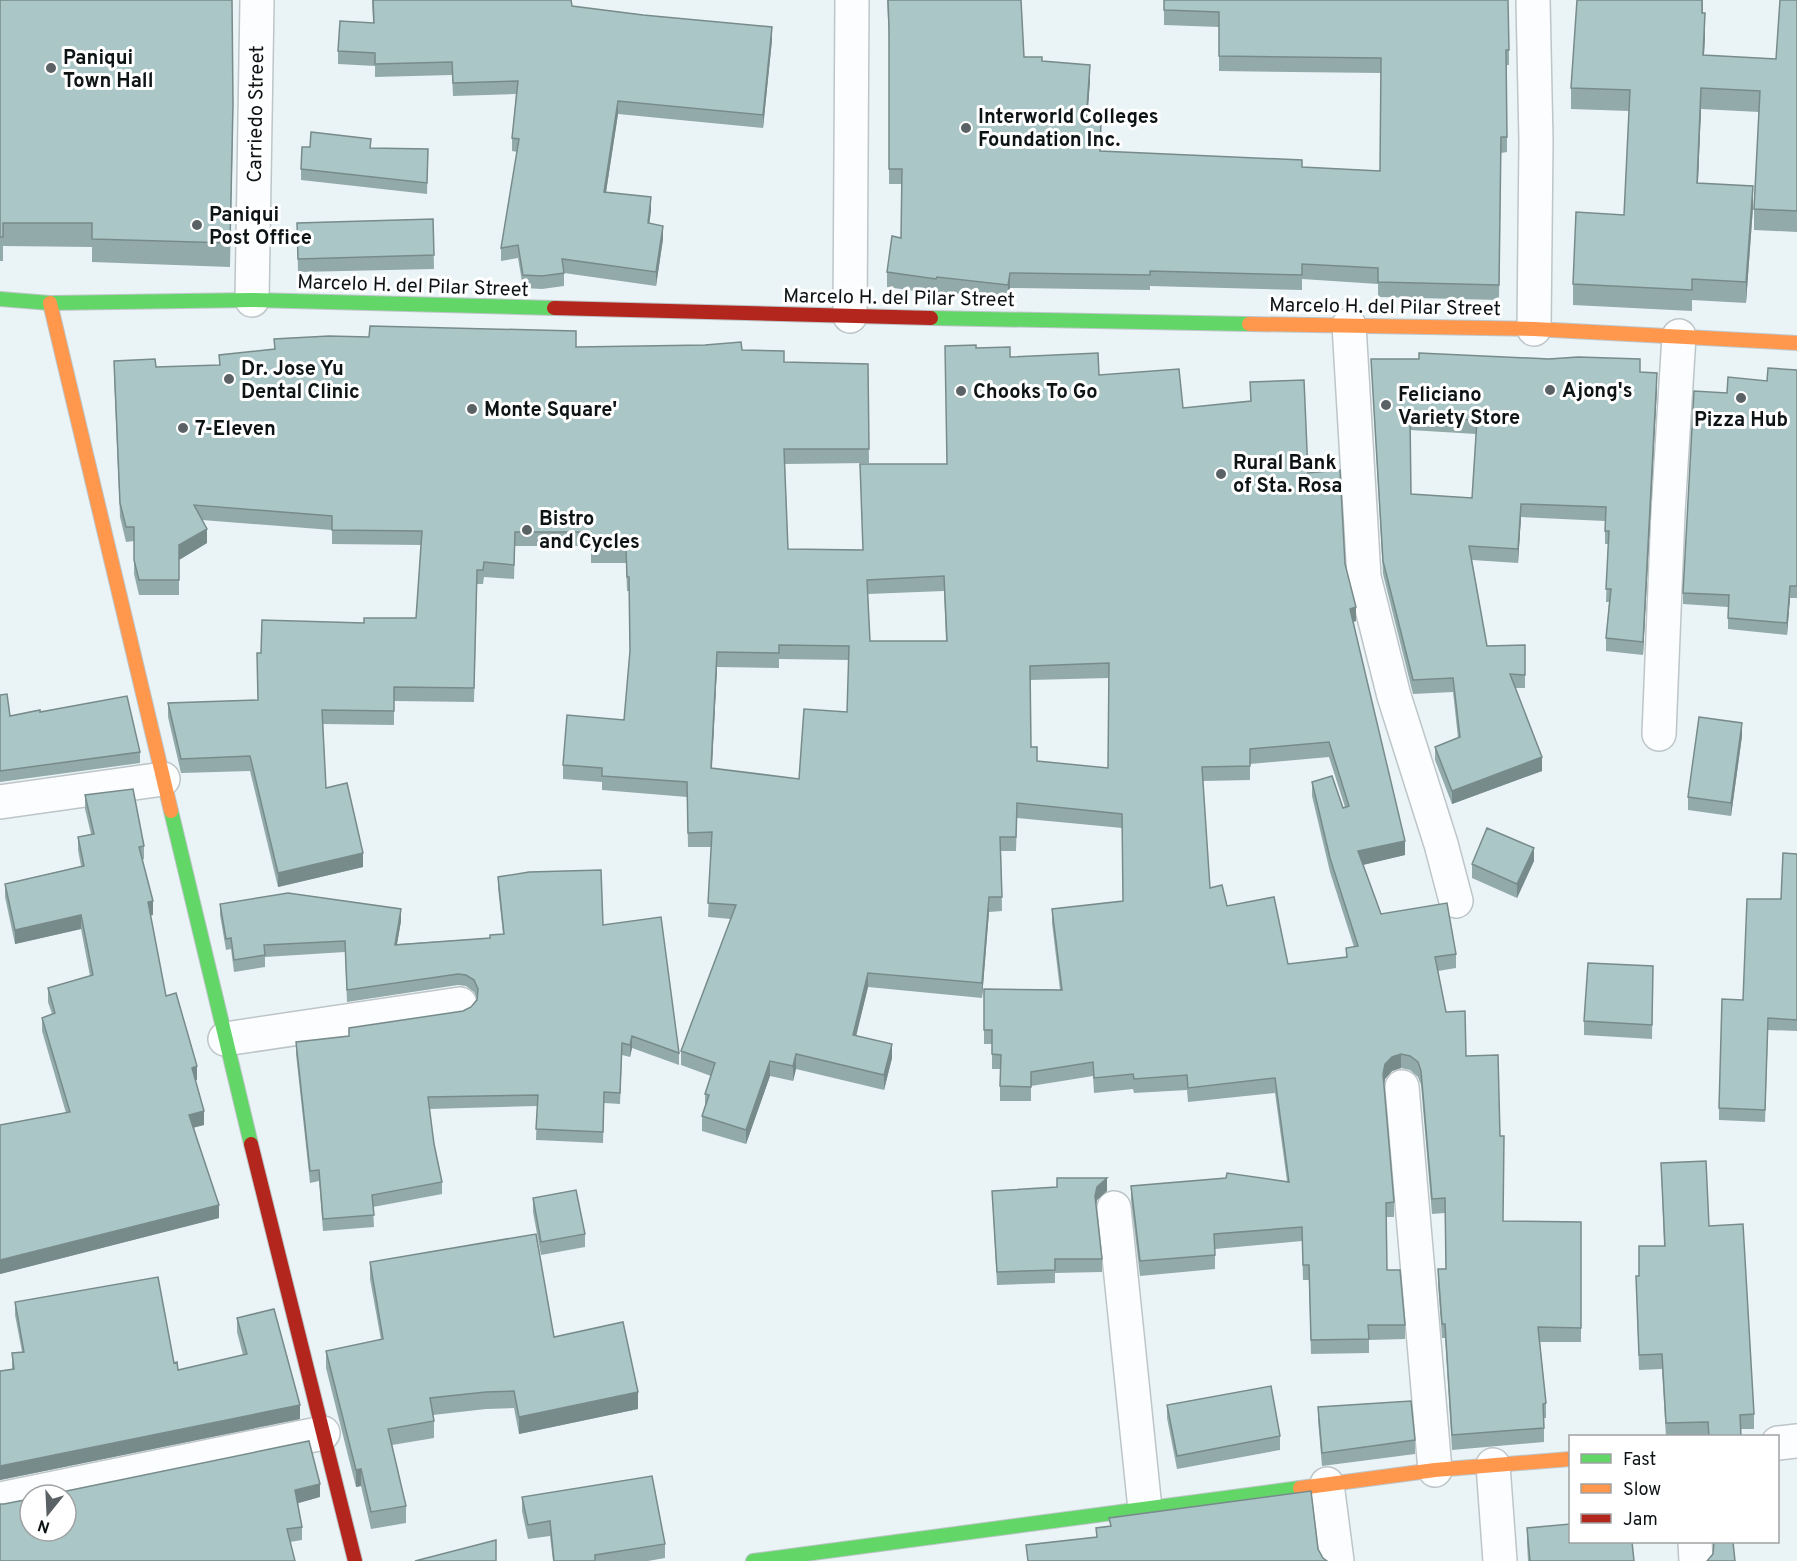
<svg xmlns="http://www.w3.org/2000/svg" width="1797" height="1561" font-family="Overpass,sans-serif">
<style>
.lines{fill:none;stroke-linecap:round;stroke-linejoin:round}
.street-casing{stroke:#bdc5c8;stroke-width:36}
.fast-casing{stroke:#bdc5c8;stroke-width:16}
.slow-casing{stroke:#bdc5c8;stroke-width:16}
.jam-casing{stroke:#bdc5c8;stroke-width:16}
.street{stroke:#fcfdfe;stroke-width:33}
.fast{stroke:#63d668;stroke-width:14}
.slow{stroke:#ff974d;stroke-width:14}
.jam{stroke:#b3261e;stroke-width:14}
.wall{fill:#93aaab;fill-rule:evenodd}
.shaded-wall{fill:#788b8b}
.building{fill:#abc6c7;stroke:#788b8b;stroke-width:1.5;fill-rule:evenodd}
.poi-dot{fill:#5b6265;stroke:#fff;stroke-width:2}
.labels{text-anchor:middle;stroke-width:6;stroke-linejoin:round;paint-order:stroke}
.poi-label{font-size:20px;font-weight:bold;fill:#0e1416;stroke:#fff;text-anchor:start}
.street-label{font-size:20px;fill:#0e1416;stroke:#fff}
</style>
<rect width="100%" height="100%" fill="#eaf4f7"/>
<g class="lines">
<defs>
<path id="street" d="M1533,0L1536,141L1534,329
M252,300L257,0
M850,316L852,0
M1349,325L1364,577L1394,696L1441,844L1456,901
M1659,734L1668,513L1679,336
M0,802L163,779
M225,1039L460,1004
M1402,1087L1435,1470
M1114,1208L1145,1509
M1778,1443L1797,1441
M1493,1465L1500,1561
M1327,1484L1337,1561
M0,1499L323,1433
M1695,1542L1696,1561"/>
<path id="fast" d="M0,299L50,303L252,300L554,308
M931,318L1249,324
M171,811L251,1144
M753,1561L1300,1488"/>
<path id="slow" d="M50,303L171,811
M1249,324L1534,329L1797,343
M1300,1488L1435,1470L1570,1459"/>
<path id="jam" d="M554,308L931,318
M251,1144L355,1561"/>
</defs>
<use href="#street" class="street-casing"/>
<use href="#fast" class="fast-casing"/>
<use href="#slow" class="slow-casing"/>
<use href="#jam" class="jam-casing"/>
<use href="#street" class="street"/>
<use href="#fast" class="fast"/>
<use href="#slow" class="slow"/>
<use href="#jam" class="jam"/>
</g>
<path class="wall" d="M0,0L233,127L230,267L92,262V247L3,246V261H0Z
M372,0H571L572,6L772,40L763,128L618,114L606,192L651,210L649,224L663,239L656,286L564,273V286L542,289L523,288L518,258L501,261V248L517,152L512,151V138L516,94L453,96L452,75L375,77V66L338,64V51L373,23Z
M887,0H1021L1024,57L1042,61L1090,80L1087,121L1101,136L1100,151L1302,167L1380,171L1381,73L1219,71V27L1164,25V0L1509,50V65H1507V152L1501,153L1499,300L1378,297V284L1302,279V290L1150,286V290L1010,288L1008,300L937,292L936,294L887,287V272L901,238L902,184H889V42Z
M1577,0H1703V13L1705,34L1704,55L1776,59L1797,0V232L1754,230V209L1759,112L1701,109L1698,183L1753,207L1746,303L1692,300V311L1573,305V284L1624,215L1629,111L1571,109V88Z
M371,148L428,149L427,194L301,180V169Z
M433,219L434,269L298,272L297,223Z
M274,339L576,347L742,350L784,362L868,364L869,463L785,464L788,549L863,550L947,464L976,348L1010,357L1099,375L1183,408L1250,401V382L1308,473L1345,564L1356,621L1353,622L1405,855L1363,865L1381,914L1456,954V968L1438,971L1446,1012L1466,1056L1500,1136L1503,1221L1581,1222V1342H1540L1546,1403V1418H1544V1442L1452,1450L1445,1338H1442L1438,1284V1269H1446L1445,1213L1432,1214L1421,1085L1418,1077L1410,1070L1401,1068L1392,1071L1385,1079L1384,1084L1394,1202V1217H1386L1387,1270L1405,1325V1339L1369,1340V1353L1311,1354L1309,1280H1303L1302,1241L1215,1249V1269L1140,1276L1131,1200V1186L1287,1181L1275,1093L1188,1102L1187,1090L1134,1093L1133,1089L1094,1093L1093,1076L1031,1086V1101H1000V1069H992V1044H984V989L1060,990L1052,923V909L1123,901L1122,828L1017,818L1016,851H1001L1002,911L989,912L982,998L868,987L856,1035L892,1058L884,1090L796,1069L793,1081L770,1076L746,1144L702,1131V1116L705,1106V1094L711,1076L681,1065V1051L731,919L708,917L711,847H688L687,797L602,790V782L563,779V765L624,720L630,652L629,591H627L626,563H591V546H515L514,579L484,577L483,584H477L474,702L394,701V725L323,724L326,788L363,867L278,887L250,771L181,773L168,717V703L258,700L261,653L364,623L416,618L421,545L332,544V530L202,520L207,543L179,560V595H139L134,574V541L126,542L120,517L114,375V361L156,367L219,365V355L274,349ZM944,591L946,641H870L868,594ZM779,659L849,660L847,712L799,779L712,768L717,667L779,668ZM1109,678L1108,768L1037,761L1031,747L1030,680ZM1329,757L1345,807L1343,808L1312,782V796L1330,872L1354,947L1346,948V957L1288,964L1227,906L1210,888L1203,781L1250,780V764Z
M1371,359L1640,372L1657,387L1643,655L1606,651V638L1609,602H1606L1608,544H1605V521L1521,517L1518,563L1472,560L1487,646L1525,645V688H1515L1542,771L1452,804L1435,760V747L1458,738L1453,692L1413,694L1383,574ZM1410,430L1476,434L1472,498L1411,494Z
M1797,370V598H1790L1787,635L1728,629V607L1683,604V593L1767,381Z
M0,695L10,716L40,712L140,752V763L0,782Z
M1742,736L1731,816L1688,810V797Z
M85,795L144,846V859L142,860L153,915H150L166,996L197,1080H195L204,1125L194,1127L219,1218L0,1274V1125L66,1113L42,1031V1018L52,1014L48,1002V988L90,976L81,929L15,944L5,897V884L81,866L78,850V837L91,834L85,809Z
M1797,854V1031L1768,1030L1765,1122L1719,1120V1108L1743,1000Z
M1534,861L1517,898L1472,878V864Z
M498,877L603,925L679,1053V1065L632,1048L630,1057L622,1055L620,1104L604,1103L603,1143L536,1140L537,1106L429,1109L434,1144L442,1182V1194L373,1207L374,1227L323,1231L319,1181L310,1183L296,1054V1042L349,1036L463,1011L471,1007L477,998L474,992L466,986L458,985L347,1002L345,952L265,957V967L234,972L231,949L226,950L220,915V904L401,921L397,944L490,938L503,934L498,888Z
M1653,966L1652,1039L1584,1035V1021Z
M1661,1163L1709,1226L1754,1414V1429H1741V1437H1666L1662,1369L1639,1370L1636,1276H1639L1664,1246Z
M992,1191H1107L1097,1200L1096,1205L1102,1259V1272L1055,1273V1283L997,1285Z
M533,1198L585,1234V1247L541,1255L533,1212Z
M370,1262L554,1337L638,1409L519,1434L514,1408L486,1409L433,1415L434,1421V1438L392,1445L406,1506V1523L371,1529L361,1486L356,1487L326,1368V1351L381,1340L370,1279Z
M15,1302L174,1363L178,1370L243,1355L237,1332V1318L300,1419L0,1480V1371L12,1369V1353L22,1352L15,1315Z
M1167,1405L1280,1436V1450L1177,1469L1167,1418Z
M1318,1407L1415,1440V1454L1322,1466L1318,1420Z
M320,1497L298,1503L302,1527V1540L290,1542L0,1561Z
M522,1497L665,1544V1558L648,1561H553L550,1536L528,1539L522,1511Z
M1527,1528L1634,1561H1528L1527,1543Z"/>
<path class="shaded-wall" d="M1705,13V34L1703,76V55Z
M772,27V40L763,128V115Z
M1090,65V80L1086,136V121Z
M1701,88V109L1697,204V183Z
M618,101V114L604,205V192Z
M1753,186V207L1746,303V282Z
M651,197V210L648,236V223Z
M663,226V239L656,286V272Z
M1010,273V288L1008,300V285Z
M1657,373V387L1643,655V642Z
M1521,504V517L1518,563V549Z
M207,529V543L179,560V545Z
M1790,586V598L1787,635V623Z
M1356,607V621L1350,623V609Z
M717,652V667L711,782V768Z
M1742,723V736L1731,816V803Z
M1542,757V771L1452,804V791Z
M1405,841V855L1358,866V851Z
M1534,848V861L1517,898V884Z
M363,853V867L278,887V873Z
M989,897V912L982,998V983Z
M153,901V915L148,916V902Z
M401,909V921L395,956V945Z
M81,915V929L15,944V930Z
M868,973V987L853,1049V1035Z
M632,1036V1048L630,1057V1045Z
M892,1044V1058L884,1090V1075Z
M796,1054V1069L793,1081V1066Z
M1401,1054V1068L1392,1071L1385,1079L1383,1089V1074L1385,1064L1392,1057Z
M770,1061V1076L746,1144V1130Z
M197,1066V1080L192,1081V1068Z
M204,1111V1125L189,1129V1115Z
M1107,1178V1191L1097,1200L1095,1209V1196L1097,1187Z
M219,1205V1218L0,1274V1260Z
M638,1392V1409L519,1434V1417Z
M300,1405V1419L0,1480V1466Z
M361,1469V1486L356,1487V1470Z
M320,1484V1497L295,1504V1490Z"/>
<path class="building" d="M0,0H232L233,104L230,243L92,239V223H3V237H0Z
M373,0H571L572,6L643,15L772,27L763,115L618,101L604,192L651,197L648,223L663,226L656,272L562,259L564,273L542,276L523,275L518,245L501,248L519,139L512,138L518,81L453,83L452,62L375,64V53L338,51L340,21L374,23Z
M888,0H1021L1024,57H1042V61L1090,65L1086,121H1101L1100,151L1302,160V167L1380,171L1381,58L1219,56V12L1164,10V0H1508L1509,50H1506L1507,137H1501L1499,285L1378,282V268L1302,264V275L1150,271V275L1010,273L1008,285L937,277L936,279L887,272L892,236L901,238L902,169H889V27Z
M1577,0H1702V13H1705L1703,55L1776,59L1780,0H1797V211L1754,209L1760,91L1701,88L1697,183L1753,186L1746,282L1692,279V290L1573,284L1576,212L1624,215L1630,90L1571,88Z
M311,132L371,139L370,148L428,149L427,183L301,169L302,147H310Z
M433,219L434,255L298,259L297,223Z
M370,326L576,331V347L705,345L741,342L742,350L784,351V362L868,364L869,449H784L788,549L863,550L860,464H947L945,346L976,345V348L1010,347V357L1098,353L1099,375L1179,369L1183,408L1251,401L1250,382L1304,380L1308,473L1340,470L1345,564L1356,607L1350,609L1405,841L1358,851L1381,914L1447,903L1456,954L1435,957L1446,1012L1465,1011L1466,1056L1498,1055L1500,1136H1504L1503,1221L1581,1222V1328L1538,1327L1546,1403L1543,1404L1544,1428L1452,1435L1445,1324H1442L1438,1269H1446L1445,1198L1432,1199L1421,1071L1418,1062L1410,1056L1401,1054L1392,1057L1385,1064L1383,1074L1394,1202L1386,1203L1387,1270H1400L1405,1325H1368L1369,1339L1311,1340L1309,1265H1303L1302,1227L1214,1234L1215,1255L1140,1261L1131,1186L1226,1178L1227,1173L1289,1182L1275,1078L1188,1088L1187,1075L1134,1079L1133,1074L1094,1078L1093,1062L1031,1072V1087L1000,1086L1001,1055L992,1054V1030H984V989L1062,990L1052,909L1123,901L1122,814L1017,803L1016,837H1000L1002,897H989L982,983L868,973L853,1035L892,1044L884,1075L796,1054L793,1066L770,1061L746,1130L702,1116L709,1095L705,1094L715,1063L681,1051L736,905L708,903L712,832L688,833L687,782L602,776V768L563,765L567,715L624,720L630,651L629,577H627L626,548L591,549V532H515L514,565L484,562L483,570H477L474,688L394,687V711L322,710L326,788L347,783L363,853L278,873L250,756L181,759L168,703L258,700L257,653H261L262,620L364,623V618H416L422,531L332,530V516L194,505L207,529L179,545V580H139L134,560V527H126L120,503L114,361L155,359L156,367L220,365L219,355L275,349L274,339L329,336L369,337ZM944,576L947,641H870L867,580ZM779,645L849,646L847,712L804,709L799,779L711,768L717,652L779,653ZM1109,663L1108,768L1037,761V747H1031L1030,666ZM1329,742L1349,806L1343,808L1332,776L1312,782L1330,858L1358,946L1346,948L1347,957L1288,964L1274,897L1227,906L1222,885L1210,888L1202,767L1250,766V749Z
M1419,353L1549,359L1578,357L1640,359V372L1657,373L1643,642L1606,638L1611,589H1606L1609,531H1605L1606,507L1521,504L1518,549L1469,546L1487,646L1525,645V675L1510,674L1542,757L1452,791L1435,747L1460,737L1453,678L1413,680L1383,561L1371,359H1419ZM1410,417L1477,420L1472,498L1411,494Z
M1768,368L1797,370V586H1790L1787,623L1728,618L1729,595L1683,593L1694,391L1727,393L1728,377L1767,381Z
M7,694L10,716L40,710V712L127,696L140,752L0,771V695Z
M1699,717L1742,723L1731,803L1688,797Z
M133,789L144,846L139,847L153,901L148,902L166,996L176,993L197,1066L192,1068L204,1111L189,1115L219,1205L0,1260V1125L70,1112L42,1018L55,1013L48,988L93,975L81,915L15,930L5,884L84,866L78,837L94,834L85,795Z
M1487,828L1534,848L1517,884L1472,864Z
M1783,853L1797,854V1020L1768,1018L1765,1110L1719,1108L1722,999L1743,1000L1747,899H1781Z
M601,870L603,925L661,917L679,1053L632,1036L630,1045L622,1043L620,1093L604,1092L603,1132L536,1129L538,1095L428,1097L434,1144L442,1182L372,1195L374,1215L323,1219L319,1170L310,1171L296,1042L349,1036V1028L463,1011L471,1007L477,1000L478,989L474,980L466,975L458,974L347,990L345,941L264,945L265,955L234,960L231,938L226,939L220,904L288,893L401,909L395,945L490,938V935L504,934L498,877L529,872Z
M1588,963L1653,966L1652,1025L1584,1021Z
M1706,1161L1709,1226L1743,1224L1754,1414L1740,1415L1741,1437H1709L1708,1422L1666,1423L1662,1354L1639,1355L1636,1276H1639V1246H1665L1661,1163Z
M1057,1178H1107L1097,1187L1095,1196L1102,1259H1055V1270L997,1272L992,1191L1057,1187Z
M576,1190L585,1234L541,1242L533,1198Z
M536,1234L554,1337L623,1322L638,1392L519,1417L514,1391L486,1392L430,1398L434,1421L388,1429L406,1506L371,1512L361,1469L356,1470L326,1351L383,1339L370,1262Z
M158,1277L174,1363L177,1362L178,1370L247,1354L237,1318L274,1309L300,1405L0,1466V1371L14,1369L12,1353L24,1352L15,1302Z
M1271,1386L1280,1436L1177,1456L1167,1405Z
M1411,1401L1415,1440L1322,1453L1318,1407Z
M309,1441L320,1484L295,1490L302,1527L287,1529L295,1561H0V1504H4L30,1499V1531H66V1495H47Z
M652,1476L665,1544L595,1555V1561H554L550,1521L528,1525L522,1497Z
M1311,1491L1318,1549L1323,1558L1327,1561H1028L1026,1545L1097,1537L1096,1528L1111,1526L1109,1518Z
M1570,1524V1542H1632L1634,1561H1530L1527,1528Z
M496,1540V1561H415Z
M1714,1542H1733L1735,1561H1707L1713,1554Z"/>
<g class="poi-dot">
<circle cx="51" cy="68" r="6"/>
<circle cx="966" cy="128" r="6"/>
<circle cx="197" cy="225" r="6"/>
<circle cx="229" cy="379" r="6"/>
<circle cx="1550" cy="390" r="6"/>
<circle cx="961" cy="391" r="6"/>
<circle cx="1741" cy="398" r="6"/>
<circle cx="1386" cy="405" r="6"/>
<circle cx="472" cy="409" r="6"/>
<circle cx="183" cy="428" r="6"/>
<circle cx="1221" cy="474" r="6"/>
<circle cx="527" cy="530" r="6"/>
</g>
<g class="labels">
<g class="poi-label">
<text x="63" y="64">Paniqui<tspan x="63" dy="23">Town Hall</tspan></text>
<text x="978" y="123">Interworld Colleges<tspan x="978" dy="23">Foundation Inc.</tspan></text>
<text x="209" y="221">Paniqui<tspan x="209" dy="23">Post Office</tspan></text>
<text x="241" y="375">Dr. Jose Yu<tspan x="241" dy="23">Dental Clinic</tspan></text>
<text x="1562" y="397">Ajong's</text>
<text x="973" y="398">Chooks To Go</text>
<text x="1398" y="401">Feliciano<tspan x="1398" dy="23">Variety Store</tspan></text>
<text x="484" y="416">Monte Square'</text>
<text x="1741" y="426" text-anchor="middle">Pizza Hub</text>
<text x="195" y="435">7-Eleven</text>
<text x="1233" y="469">Rural Bank<tspan x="1233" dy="23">of Sta. Rosa</tspan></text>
<text x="539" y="525">Bistro<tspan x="539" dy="23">and Cycles</tspan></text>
</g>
<g class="street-label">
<text transform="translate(255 114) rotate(-89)" y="7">Carriedo Street</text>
<text transform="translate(413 285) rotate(2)" y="7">Marcelo H. del Pilar Street</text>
<text transform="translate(899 297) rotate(1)" y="7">Marcelo H. del Pilar Street</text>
<text transform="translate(1385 306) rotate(1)" y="7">Marcelo H. del Pilar Street</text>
</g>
</g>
<rect x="1569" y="1435" width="210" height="108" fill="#ffffff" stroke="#9fa1a2" stroke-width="1.5"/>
<rect x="1581" y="1454" width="30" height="9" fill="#63d668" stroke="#9fa1a2" stroke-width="1.5"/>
<text x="1623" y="1465" font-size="18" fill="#0e1416">Fast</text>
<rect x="1581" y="1484" width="30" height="9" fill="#ff974d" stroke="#9fa1a2" stroke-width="1.5"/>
<text x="1623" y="1495" font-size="18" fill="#0e1416">Slow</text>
<rect x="1581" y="1514" width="30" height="9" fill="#b3261e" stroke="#9fa1a2" stroke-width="1.5"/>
<text x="1623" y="1525" font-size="18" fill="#0e1416">Jam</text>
<g transform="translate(48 1513) rotate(198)"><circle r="28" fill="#ffffff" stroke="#9fa1a2" stroke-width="1.5"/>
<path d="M0-4.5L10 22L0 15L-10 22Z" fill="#5b6265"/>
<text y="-9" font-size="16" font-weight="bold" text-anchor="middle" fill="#0e1416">N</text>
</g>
</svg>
